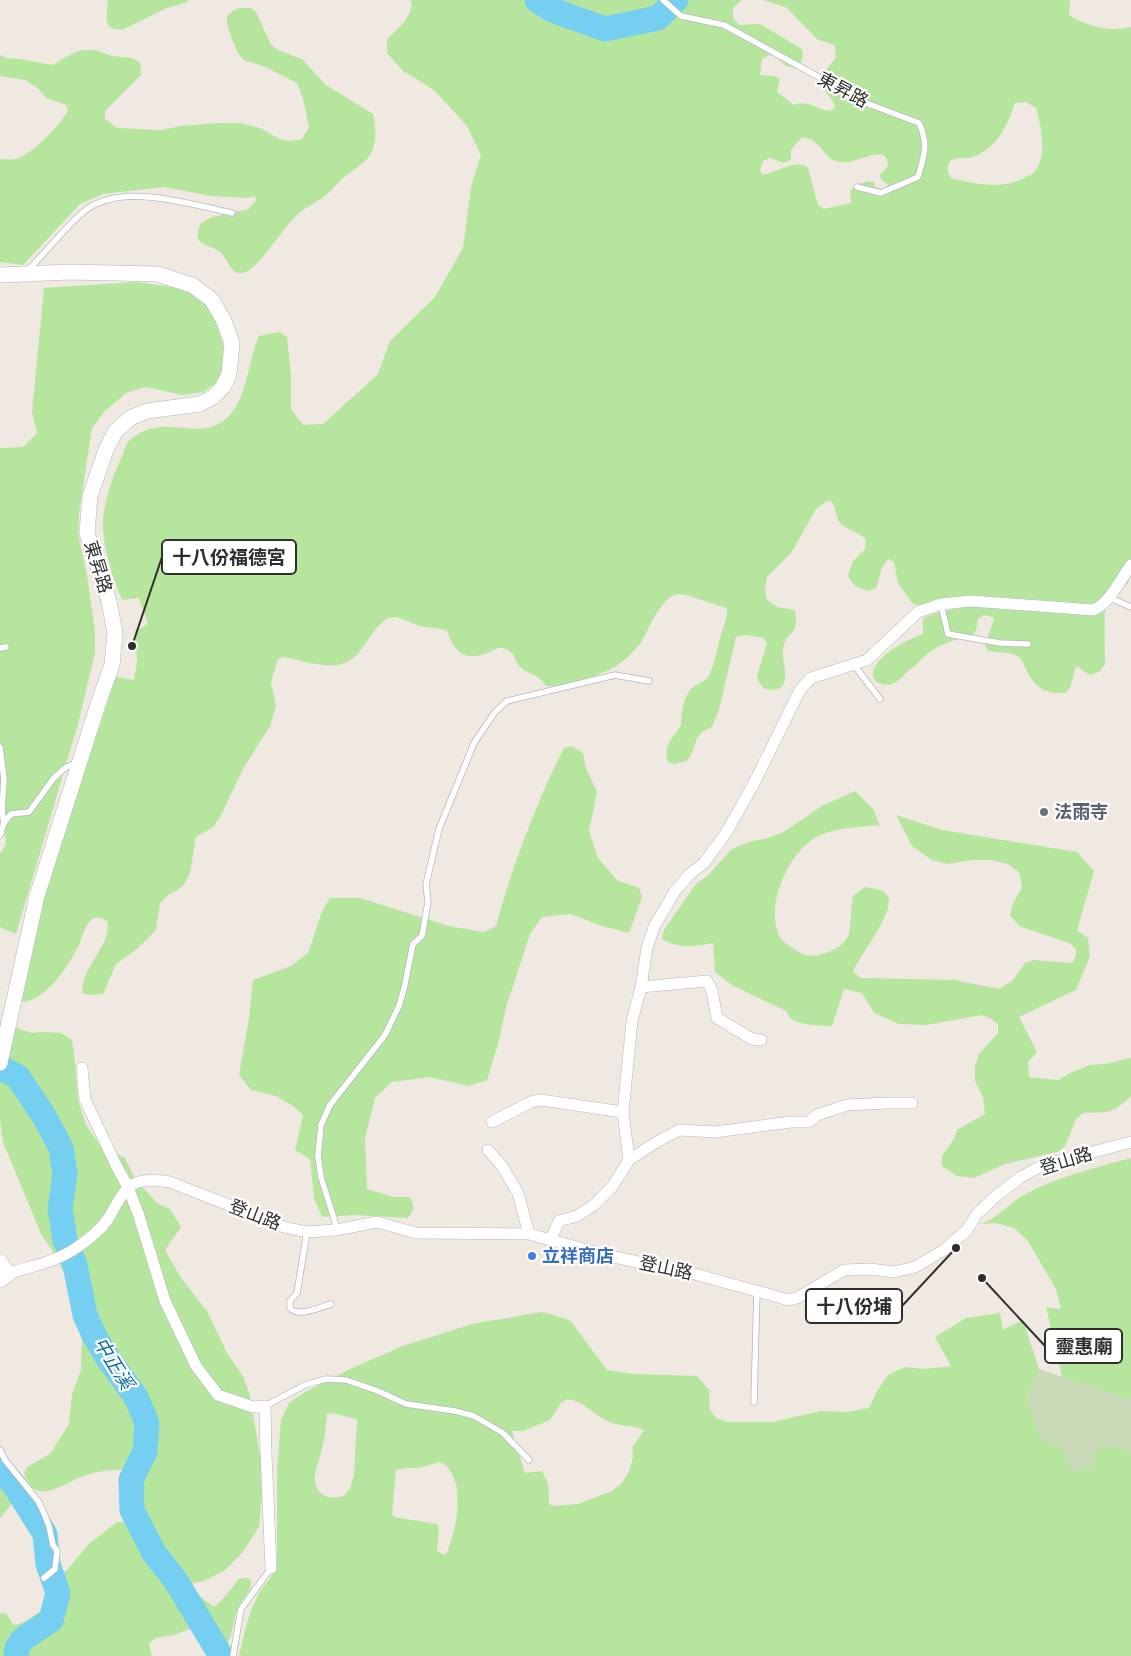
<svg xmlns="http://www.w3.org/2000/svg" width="1131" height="1656" font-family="'Asap Condensed','Noto Sans TC',sans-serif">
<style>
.green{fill:#b6e59e;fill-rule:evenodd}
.cemetery{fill:#c8d9b8}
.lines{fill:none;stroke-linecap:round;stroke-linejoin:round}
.river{stroke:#75cff0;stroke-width:25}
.lane-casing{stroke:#b4b7c1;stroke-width:7}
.street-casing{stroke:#b4b7c1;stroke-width:12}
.secondary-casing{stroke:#b4b7c1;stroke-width:16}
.lane{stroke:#fff;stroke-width:5.5}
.street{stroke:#fff;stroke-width:11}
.secondary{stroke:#fff;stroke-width:15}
.worship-dot{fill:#6b7280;stroke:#fff;stroke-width:2}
.shop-dot{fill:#3f7fe0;stroke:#fff;stroke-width:2}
.labels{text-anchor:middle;stroke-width:4.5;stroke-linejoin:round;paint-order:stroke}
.street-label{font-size:18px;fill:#2e2e2e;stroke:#fff}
.worship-label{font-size:18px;font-weight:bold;fill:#5b616d;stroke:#fff;text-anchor:start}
.shop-label{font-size:18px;font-weight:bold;fill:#366cbe;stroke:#fff;text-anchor:start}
.water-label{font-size:19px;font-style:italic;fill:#0d6fa3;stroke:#fff}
.leader{fill:none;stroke:#2e2e2e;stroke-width:2}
.callout-dot{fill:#2e2e2e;stroke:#fff;stroke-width:2}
.callout{fill:#fff;stroke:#2e2e2e;stroke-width:2}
.callout-label{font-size:19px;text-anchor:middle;font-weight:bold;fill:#2e2e2e}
</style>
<rect width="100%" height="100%" fill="#efe9e1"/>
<path class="green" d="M108,0H188V2L167,8L124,29C101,33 107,15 108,0Z
M410,0H742L733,8V18L739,25L760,24L802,49L803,57L798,69L786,66L775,56L769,55L762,59L760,75L775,76L780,79L777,92L794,105C809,99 816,111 832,111L835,105C831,97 824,92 821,83L826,70L836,57L835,45L818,40L786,7L762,0H1070L1069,15C1089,27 1108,32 1131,27V574C1125,596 1114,587 1107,602C1103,609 1105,654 1105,664L1099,672L1090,675L1076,666L1070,688L1065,693C1046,694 1036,689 1027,671C1024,666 1023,661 1019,657C1011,651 997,653 988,651L985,644L994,620L992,617L984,615L978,619L976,630L973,636C957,638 940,644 927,654C920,660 914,667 907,672C903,676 898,682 892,684C884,686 871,683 873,672C877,655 908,639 923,634V619C937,609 961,611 978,602C956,588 935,609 913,604L898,583L894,562L888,559L882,568L876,588L869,591C859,589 851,585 848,575L853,561L865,549L866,540C860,532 849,531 841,524C835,518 837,508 831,501H827L816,509L791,553L767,577L765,591L767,600L777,607L795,610C800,638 786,629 783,649C781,661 791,679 780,688C776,691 769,689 764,689L759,682L757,675L767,644L764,638L746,635L736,637L719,710L712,727C691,735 699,745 687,761L674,764L668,762C662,745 673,739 681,725C681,714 683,697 692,688C697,684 704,682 708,677C716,663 717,646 722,631C725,623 727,618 727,608C718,606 687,594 679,594C662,594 649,629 642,641C637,648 629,656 623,661C608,674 566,687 546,686C537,669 519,677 514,655C511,653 507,649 504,648C497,647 491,652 485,654C463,661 454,651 447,631C438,627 427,628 417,625C410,623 403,618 395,617C375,616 365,656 345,663C326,670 303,660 284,657L278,659L271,682L276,706L270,726L243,769L220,817L213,827L196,837L190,873L184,885L176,891L168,895L160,903L156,930L138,948L116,964L103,994L88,995L82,993C83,963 109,950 108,922C103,918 97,915 91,920C85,925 82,938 79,945C68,966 47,1001 21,1002L39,914L67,816L88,761L116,677L134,680L137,661L135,631L148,624L139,598L122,600C113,577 105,555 103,530C102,505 112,478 122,456C124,452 125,446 128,442C134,435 146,429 155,428C177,423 201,436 222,422C248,404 247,362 259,336L280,332L287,337L291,375V409L303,425L323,424L378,374L390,341L435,297L463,248L471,187L481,155L467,126L434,90L403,71L387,53V39C399,28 410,19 412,3ZM1026,102L1036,108C1041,126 1048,157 1034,172C1032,175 1027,176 1024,178C1001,190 975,184 951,178L947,170L950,161C960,156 964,160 973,157C997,148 1007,126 1015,103ZM802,137C825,141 821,159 840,162C857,165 888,141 888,166L880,175L881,179L888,185L886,188L881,189L875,187L874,182C864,180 857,184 850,191L851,203L824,209L818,205L808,168C795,158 777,173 762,175L760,170L763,161L770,158L783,163L791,160V150Z
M240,8H251L256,12L271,45L278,50L302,59L326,85L373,114C376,126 377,144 370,155C365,163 354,169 347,175C339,181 333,189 325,196C317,202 307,206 299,213C285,225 260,266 246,272C232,278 229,262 222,254C212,242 189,249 201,223L213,217L249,209L256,200L255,196L248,198L211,196L164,187L103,194L80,204L23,265L0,262V159C5,159 11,160 16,159C35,152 57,128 68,111L66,105L46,98L38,88L25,80L0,76V55L7,58L20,59L53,65C66,57 78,48 94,50C101,51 107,55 113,56C125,58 129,56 140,62L141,75L105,111V119L117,128L161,130L181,126L220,123H240L260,128L279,139L289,141L302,139L309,127L303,99L297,83L265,67L244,60L238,53L231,37L227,23V16L231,12Z
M136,282L187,289L205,302L216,323L223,344L224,366L216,383L203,392L182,395L146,387L126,393L105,411L92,428L79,513L78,534L87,575L95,631V653L78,724L16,934L0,927V854L6,844L0,789V448L23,447L37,433L32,412L44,288Z
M572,746L583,753L586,768L597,792L589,831L598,858L618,881L639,888L642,897L629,933L602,926L570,914L542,917L530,934L506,1007L499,1041L487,1080L468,1086L430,1077L392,1082L375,1098L365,1138L367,1189L394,1197H410L414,1208L408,1218L355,1215L322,1217L314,1198L310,1159L295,1150L303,1115L293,1106L276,1096L251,1090L239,1075L249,1018L253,980L291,966L308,953L322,911L330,898H360L449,926L484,932L496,926C512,867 536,803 564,748Z
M855,791L873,809L880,825C862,827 841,827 823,834C791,845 763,906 780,937C783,942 789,946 794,949C806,957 813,957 826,953C835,950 846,944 849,934C851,924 851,907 853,896L865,887C873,889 883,888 887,895C898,910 858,956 853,972L861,978L955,980L999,989L1012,981L1025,963L1033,960L1072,963L1076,956V949L1069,943L1019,926L1010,915L1013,904L1022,887L1019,872L1008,864L990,860H973L947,864L932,860L912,846L896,815L942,830L1077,852L1094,871L1077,931L1088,938L1090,956L1076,990L1019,1017L1037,1052L1028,1062L1029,1077L1058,1080L1072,1072L1090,1065L1105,1064L1131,1058V1096C1112,1115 1107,1112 1083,1113L1076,1119L1065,1146L1057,1152L1005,1164L974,1178L957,1176L942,1166V1156L954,1139L957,1130L985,1114L983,1097L975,1081V1066L979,1054L998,1033V1024L991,1019L982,1015L927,1025L899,1024L874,1013L862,993L844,989L832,1026C822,1026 798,1025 790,1018C788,1016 788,1013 786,1011L732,985L715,972L713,943C697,946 677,949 662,939L664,930L695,885L707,876L732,849L749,842L768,838L782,833L822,806Z
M0,1021L31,1033L43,1032L61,1033L72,1040L75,1062L78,1100L86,1125L99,1144L125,1158L135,1179L157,1203L170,1209L181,1227L165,1250L181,1278L207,1311L227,1353L243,1376L249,1392L261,1461L262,1494L259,1527L242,1553L225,1570L204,1581L192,1583L189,1588L214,1607L221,1601L239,1579L248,1578L251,1581C252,1591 244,1597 239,1606C232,1620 234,1639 222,1651L204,1623L174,1635L155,1638L149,1644L152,1656H0V1613L7,1614L13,1625C22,1625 43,1611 47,1603C51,1598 50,1589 49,1583L67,1570L89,1544L117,1522H131L121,1499L126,1479L125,1470C110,1469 93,1472 79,1478C68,1482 51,1494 39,1491C30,1489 28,1481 24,1474L27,1467L50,1454L69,1424L72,1394L81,1370L82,1337L70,1284L52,1250L42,1236L3,1142L0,1121Z
M1131,1158V1400L1062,1377L1046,1307L1061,1309L1056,1289L1028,1241L1014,1228L996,1223L981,1224C997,1218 1008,1205 1022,1196C1056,1177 1094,1168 1131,1158Z
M542,1312L570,1320L607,1370L633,1374L697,1376L709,1390L710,1410L717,1419L728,1422H772L821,1411L847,1412L869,1408L877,1391L888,1375L905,1367L924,1369L951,1366L935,1337L966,1318L1000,1313L1003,1330L1023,1320L1039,1369L1027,1398L1059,1445L1090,1468L1100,1444L1129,1450L1131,1453V1656H239L245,1630L250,1613L259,1593L271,1577L277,1562V1471L281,1420L289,1403L305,1392L352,1368L403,1346L472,1324ZM567,1399C584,1401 594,1415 609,1422C620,1427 633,1424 644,1430L632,1448L633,1457L629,1471L622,1483L612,1491L578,1504L552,1506L549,1503L548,1483L542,1471L525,1473L512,1431H523L550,1420L561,1403ZM331,1413L357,1419L354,1475L350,1488L344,1496C336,1498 328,1499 321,1493C308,1482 319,1463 322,1449C325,1438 326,1426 327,1414ZM440,1462C468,1476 457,1530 446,1554H442L437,1551L439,1529L437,1524L394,1517L392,1514L396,1470L406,1468H418Z
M0,1482L13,1499L11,1505L0,1518Z"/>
<path class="cemetery" d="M1039,1369L1131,1400V1453L1129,1450L1100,1445L1090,1468L1071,1472L1059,1445L1041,1440L1027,1398Z"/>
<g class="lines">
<path class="river" d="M537,0L552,10L605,29L658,18L676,0
M0,1067L18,1077L44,1116L61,1148L65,1174L60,1209L65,1240L75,1265L85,1315L94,1335L107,1357L136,1397L147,1423L145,1451L131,1480L132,1510L154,1553L176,1581L221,1656
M0,1469L15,1486L45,1534L48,1564L58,1593L51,1620L23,1639L17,1648L16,1656"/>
<defs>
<path id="lane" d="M663,0L681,16L724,25L866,103L919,123C929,144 924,156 918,177L881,193L857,187
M28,270C46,252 62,231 81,214C118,180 188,204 232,213
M1110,598L1131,607
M941,604L948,634L1000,643L1028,644
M0,648L6,647
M854,665L880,699
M0,747L4,779L2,811L4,823
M0,835L4,823L11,814L29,812L53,779L66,767L77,763
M336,1230L335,1222L321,1177L318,1156L321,1125L330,1105L385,1035L399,1006L404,989L413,944L422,936L428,902L426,884L439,829L474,743L495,712L507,701L615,675L649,681
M307,1232L297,1293L290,1301V1308C299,1318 320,1307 331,1304
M754,1402L757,1290
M265,1406L305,1385L326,1379L346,1380L378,1391L406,1404L455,1411L474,1416L503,1433L529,1460
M0,1450L5,1460L38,1501L43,1511L49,1526L53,1545L57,1551L55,1569L44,1578
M233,1656L241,1609L271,1568"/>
<path id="street" d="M641,987L707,981L712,991L717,1018L752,1039L761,1040
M82,1068L85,1100L118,1169L128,1187L139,1216L165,1301L196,1366L218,1395L253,1407L265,1406L266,1454L271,1568
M492,1122L531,1102L541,1100L623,1112
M488,1150L502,1166L518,1193L529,1234
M629,1160L655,1143L679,1130L715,1132L791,1122H809L817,1115L847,1105L887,1103H912
M551,1239L559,1221L577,1216L594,1205L612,1187L629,1160L623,1112L632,1021L641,987L647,948L654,927L675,891L690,874L704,863L726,833L753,785L800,690L811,678L867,660L918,612L941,604L971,601L1093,610C1110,603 1120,580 1131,565
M8,1274C30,1266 56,1262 76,1248C88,1240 99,1232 108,1219C112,1212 123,1191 129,1187C140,1178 157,1180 170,1182L284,1227L307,1232L336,1230L377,1222L416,1233L529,1234L609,1256L691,1273L789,1300L797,1298L844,1270L870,1269L894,1272L915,1267L944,1250L966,1231L977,1214L996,1196L1021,1177L1043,1165L1131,1142"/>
<path id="secondary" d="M0,275L69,272L157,274L192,285L212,300L224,321L232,343L229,374L223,387L213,397L200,404L147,411L130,418L115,432L106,450L90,496L87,533L109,601L115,633L112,665L100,698L37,896L0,1063
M0,1262L8,1274L0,1280"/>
</defs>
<use href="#lane" class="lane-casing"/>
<use href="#street" class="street-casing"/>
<use href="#secondary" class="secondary-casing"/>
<use href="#lane" class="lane"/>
<use href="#street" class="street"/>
<use href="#secondary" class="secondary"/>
</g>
<circle class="worship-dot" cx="1044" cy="812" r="5"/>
<circle class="shop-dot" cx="532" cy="1256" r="5"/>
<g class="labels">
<g class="street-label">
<text transform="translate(843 90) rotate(28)" y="6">東昇路</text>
<text transform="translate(98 567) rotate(73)" y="6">東昇路</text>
<text transform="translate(1066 1161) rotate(-17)" y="6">登山路</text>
<text transform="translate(255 1215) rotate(21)" y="6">登山路</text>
<text transform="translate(666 1268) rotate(12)" y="6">登山路</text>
</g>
<g class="worship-label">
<text x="1054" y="818">法雨寺</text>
</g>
<g class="shop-label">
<text x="542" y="1262">立祥商店</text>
</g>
<g class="water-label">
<text transform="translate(114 1363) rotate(58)" y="7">中正溪</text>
</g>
</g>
<path class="leader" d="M132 646L162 557M956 1248L902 1306M982 1278L1045 1346"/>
<g class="callout-dot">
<circle cx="132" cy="646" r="5"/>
<circle cx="956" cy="1248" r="5"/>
<circle cx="982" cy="1278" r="5"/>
</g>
<g class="callout">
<rect x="162" y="540" width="134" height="34" rx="5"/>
<rect x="806" y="1289" width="96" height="34" rx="5"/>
<rect x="1045" y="1329" width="77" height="34" rx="5"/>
</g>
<g class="callout-label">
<text x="229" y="564">十八份福德宮</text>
<text x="854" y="1313">十八份埔</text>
<text x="1084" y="1353">靈惠廟</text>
</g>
</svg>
